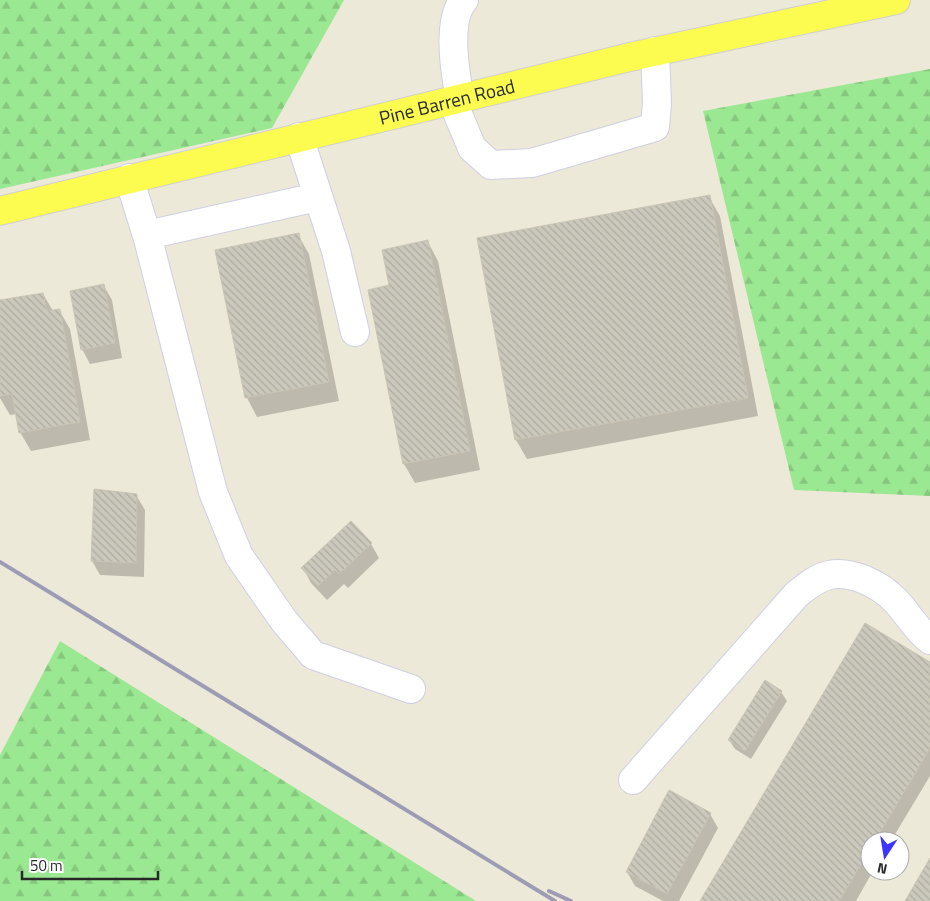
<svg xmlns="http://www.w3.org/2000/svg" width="930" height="901" font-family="'Titillium Web',sans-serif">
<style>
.forest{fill:url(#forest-firs)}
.shadow{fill:#0003}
.building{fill:url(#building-back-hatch);stroke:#c8c5b3}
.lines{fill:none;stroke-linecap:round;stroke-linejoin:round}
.minor-casing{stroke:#cfcfe3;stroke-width:30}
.major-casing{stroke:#d0d0d0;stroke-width:30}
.minor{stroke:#fff;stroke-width:28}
.major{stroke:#fbfb50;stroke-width:28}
.rail{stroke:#9e9cb5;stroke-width:4}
.labels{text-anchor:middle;stroke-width:4;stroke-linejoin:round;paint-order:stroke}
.street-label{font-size:19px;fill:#292929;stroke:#fff}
</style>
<defs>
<pattern id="forest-firs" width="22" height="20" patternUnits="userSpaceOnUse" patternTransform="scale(1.25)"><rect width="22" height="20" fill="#9ae891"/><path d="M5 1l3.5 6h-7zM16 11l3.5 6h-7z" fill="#85c77d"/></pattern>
<pattern id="building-back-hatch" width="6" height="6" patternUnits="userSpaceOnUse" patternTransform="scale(1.25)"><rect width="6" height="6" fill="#cbc8bc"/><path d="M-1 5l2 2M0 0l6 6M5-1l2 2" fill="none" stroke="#aeaca2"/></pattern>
</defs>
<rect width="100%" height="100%" fill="#ede9d9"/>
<path class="forest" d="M0,0H344L272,128L0,189Z
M930,69V496L794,490L703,111Z
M60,641L476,901H0V755Z"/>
<path class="shadow" d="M709,197L720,216L758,416L527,459L516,440Z
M298,235L309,254L339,401L257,417L247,398L217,251Z
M428,242L438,261L480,470L415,483L404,464L370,291L391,286Z
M104,286L112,300L122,358L90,364L82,349Z
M43,294L53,311L59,310L70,329L90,440L31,451L20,432L17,414L10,415L0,398V301Z
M136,495L145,510L144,577L100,575L92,561Z
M351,523L371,544L379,558L348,588L344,584L327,600L311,583L303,568Z
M930,663V776L891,841H870V871H873L856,901H702Z
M781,692L787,701L751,759L735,749L729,740Z
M710,814L718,828L679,901H663L635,886L627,872Z"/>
<path class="building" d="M710,195L748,398L515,440L477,238Z
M299,233L329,382L245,398L215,250Z
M428,240L470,451L403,464L368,290L389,285L382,250Z
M104,284L115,343L81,350L70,291Z
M43,293L47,311L60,309L80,422L19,433L12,394L0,396V300Z
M94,489L137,494L136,563L91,561Z
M351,521L372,543L339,574L335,570L318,586L301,568Z
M865,623L930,662V748L875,841H870V849L839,901H700Z
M765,680L782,691L745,751L728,740Z
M669,790L711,813L667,894L626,872Z
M930,858V901H905Z"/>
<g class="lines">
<defs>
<path id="minor" d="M460,98C455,73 446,20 464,0
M452,100L472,148L491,165L532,163L655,127L657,103L655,51
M299,137L336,251L355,332
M129,178L148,239L213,492L239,556L284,621L313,655L411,689
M147,235L317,197
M633,780L796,595C806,587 816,578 829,575C851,570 879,584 895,600C907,612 916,630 930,640"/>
<g id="major">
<path id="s1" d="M0,211L630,57L896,0"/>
</g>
</defs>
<use href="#minor" class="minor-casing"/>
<use href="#major" class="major-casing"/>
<use href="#minor" class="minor"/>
<use href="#major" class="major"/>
<path class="rail" d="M0,562L555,901
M549,891L571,901"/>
</g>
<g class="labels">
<g class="street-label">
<text dy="7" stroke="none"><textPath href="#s1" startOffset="460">Pine Barren Road</textPath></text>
</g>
</g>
<g transform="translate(885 856) rotate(192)"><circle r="24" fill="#ffffff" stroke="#a9a9a9"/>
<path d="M0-4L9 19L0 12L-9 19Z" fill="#3d34ff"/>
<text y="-8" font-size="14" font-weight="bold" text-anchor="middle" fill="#292929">N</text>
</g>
<path d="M22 871v8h136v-8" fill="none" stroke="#292929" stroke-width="2.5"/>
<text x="30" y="871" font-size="15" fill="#292929" stroke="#ffffff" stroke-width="4" paint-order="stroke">50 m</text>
</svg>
